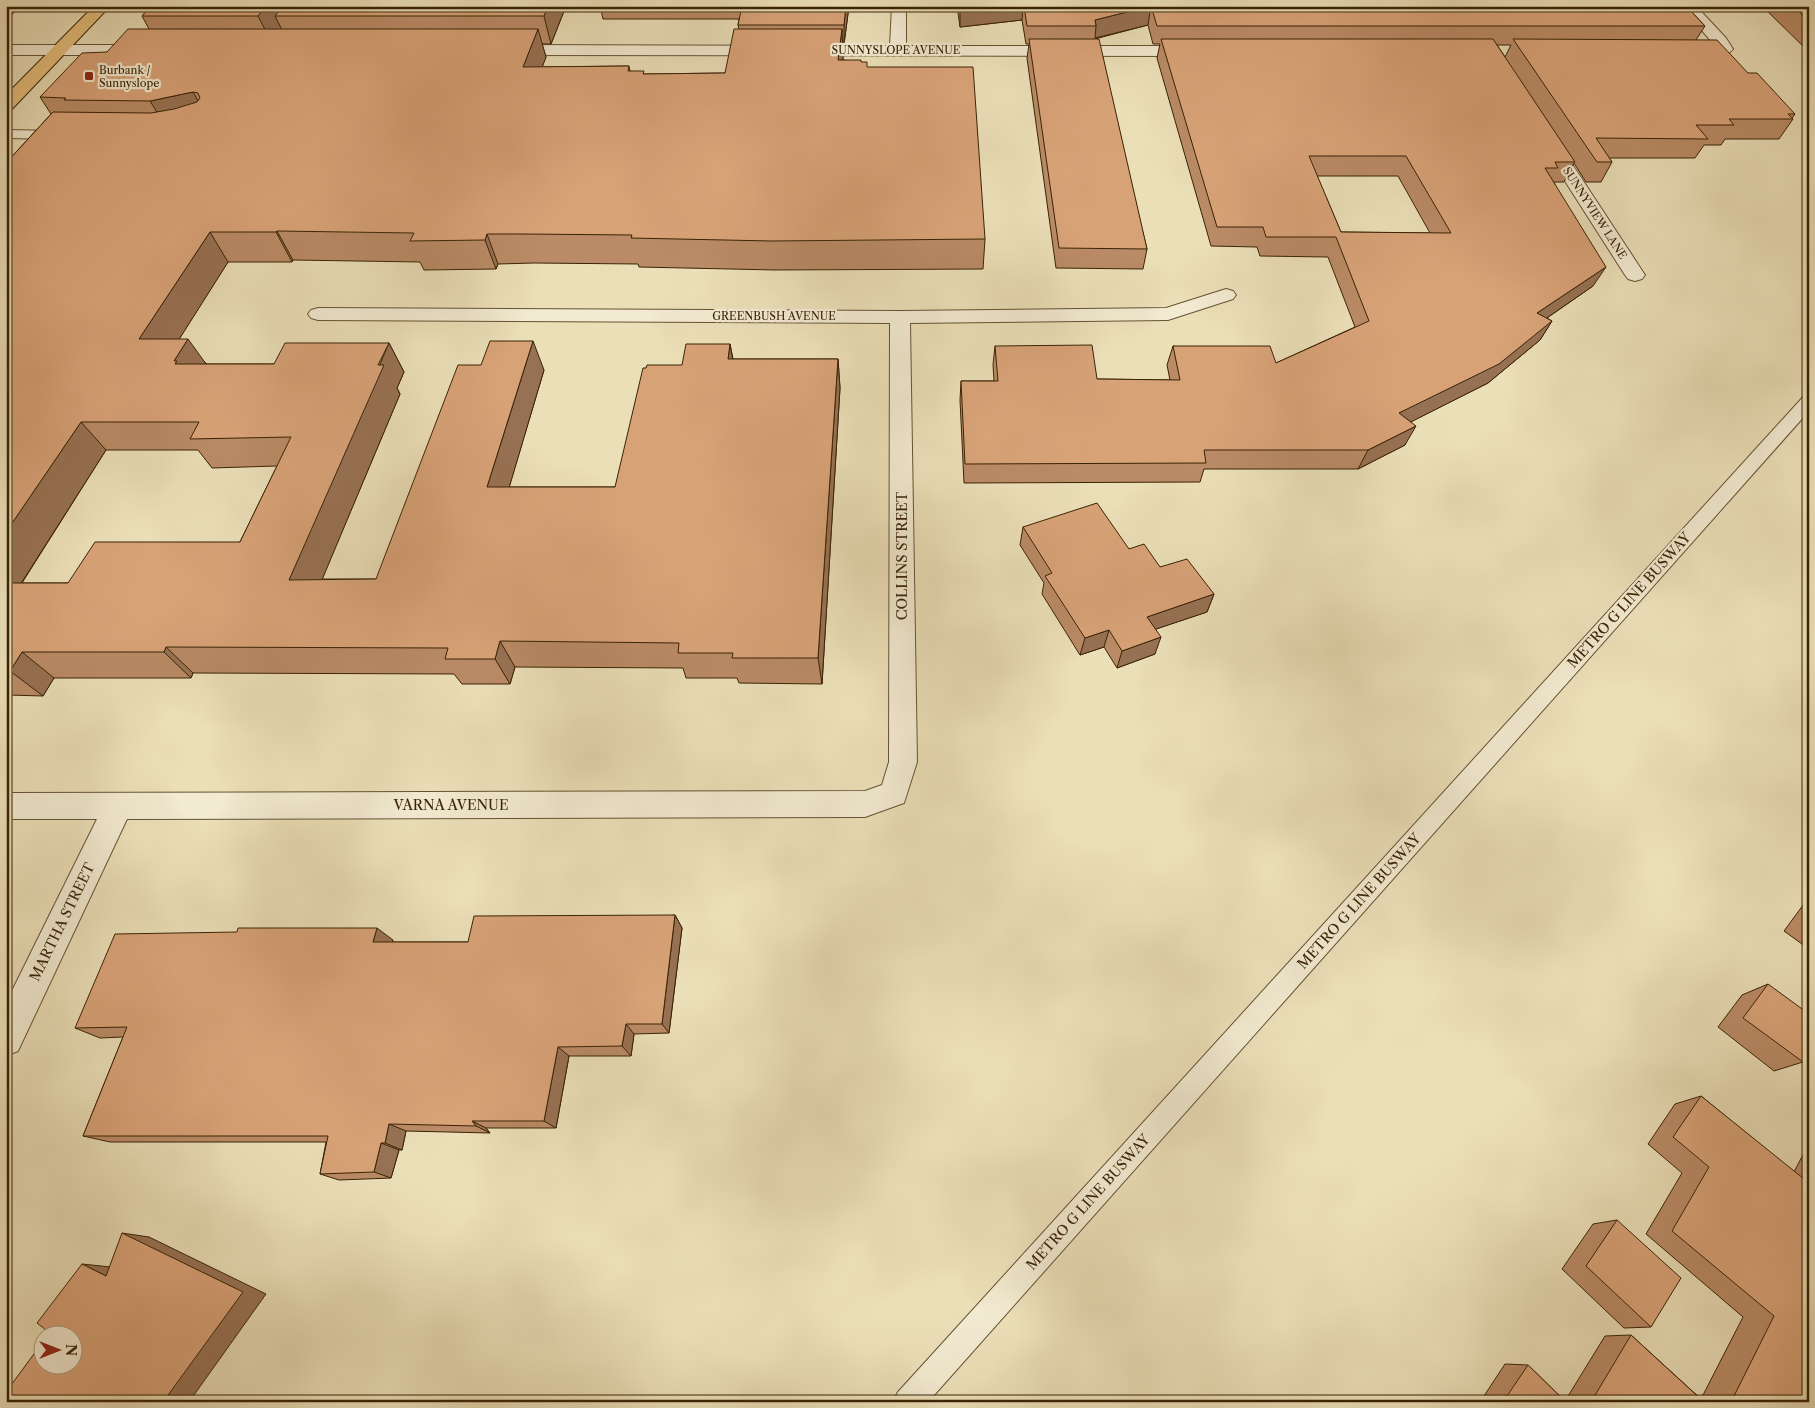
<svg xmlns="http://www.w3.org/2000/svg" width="1815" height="1408" font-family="'Libre Caslon Text',serif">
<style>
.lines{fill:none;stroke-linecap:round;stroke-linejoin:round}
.lane-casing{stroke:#665232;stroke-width:2}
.street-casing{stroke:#665232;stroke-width:2}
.primary-casing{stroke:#392305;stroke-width:2}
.lane{fill:#f2ead1;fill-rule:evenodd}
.street{fill:#f2ead1;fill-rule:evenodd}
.primary{fill:#e6c07c;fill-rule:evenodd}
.wall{fill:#ba8b66;stroke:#392305;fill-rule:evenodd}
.shaded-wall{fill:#977153;stroke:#392305}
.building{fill:#d8a277;stroke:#392305;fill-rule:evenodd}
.poi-dot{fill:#8f2418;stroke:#f2ead1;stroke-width:2}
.labels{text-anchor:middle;stroke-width:4.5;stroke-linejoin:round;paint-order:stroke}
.far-street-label{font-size:11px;fill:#392305;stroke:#f2ead1}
.far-poi-label{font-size:11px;fill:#392305;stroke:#f2ead1;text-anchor:start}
.street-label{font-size:14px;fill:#392305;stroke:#f2ead1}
</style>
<rect width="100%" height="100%" fill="#ebdfb8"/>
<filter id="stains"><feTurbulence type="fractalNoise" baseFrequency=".004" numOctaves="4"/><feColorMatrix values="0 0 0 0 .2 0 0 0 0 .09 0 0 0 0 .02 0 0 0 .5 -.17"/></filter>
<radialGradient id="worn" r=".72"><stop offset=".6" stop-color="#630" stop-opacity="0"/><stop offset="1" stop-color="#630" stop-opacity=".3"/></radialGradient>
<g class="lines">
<defs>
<path id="lane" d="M6,130L59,131L65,135L59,139L6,138Z
M1809,396V411L928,1402H893L898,1392L1803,397Z"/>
<path id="street" d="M892,6H906V46H1195L1201,48L1203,51L1201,54L1195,56L508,55L502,53L500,50L502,47L508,45L890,46Z
M1681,6H1696L1726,38L1733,49C1725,60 1697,58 1684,55L1682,52L1684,49L1716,47Z
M6,45H145L151,47L153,50L151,53L145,55H6Z
M1549,137L1555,138L1645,275L1642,279L1635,281L1628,279L1625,275L1540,142L1543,138Z
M1226,289L1233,291L1236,295L1233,299L1168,320L910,323L917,762L904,803L865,817L127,819L18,1051L6,1056V1003L97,819H6V793L865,791L882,785L889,762L890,323L318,320L311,318L308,314L311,310L318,308L900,311L1166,308Z"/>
<path id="primary" d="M94,6H110L12,109L6,110V95Z"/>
</defs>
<use href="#lane" class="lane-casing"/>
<use href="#street" class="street-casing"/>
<use href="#primary" class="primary-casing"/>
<use href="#lane" class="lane"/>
<use href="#street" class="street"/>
<use href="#primary" class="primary"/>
</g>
<path class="wall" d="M151,6H566L551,44H542L546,57L542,67L629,66L630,71L644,74L725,73L739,29L738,25L739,19H603L600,6H849L844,44H842L843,60L861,62L867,67L985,239L983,269L775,270L639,267L638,264L534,263L498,264L496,269L424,270L420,262L293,260L292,262H228L179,339L207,364H274L389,343L404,372L397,388L400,394L322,579H376L544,370L509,487H615L682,365L730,344L733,359H838L840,388L822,684L739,683L737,678H686L683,668L515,667L510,684H462L454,674L193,673L191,678H54L43,696L8,695L6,698V163L51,114L40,97L107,52L149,29L142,16ZM106,450H198L212,468L277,466L240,542L68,583H22Z
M957,6H1686L1705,26L1696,40L1748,73L1795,114L1792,118L1793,119L1779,139H1725L1721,145H1704L1695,158H1609L1612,162L1601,182H1586L1574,163L1564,182H1554L1593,286L1547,318L1552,321L1540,340L1488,383L1410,422L1405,445L1358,469H1204L1200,482L964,483L960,400L961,381H994L993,365L995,346L1097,379L1170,380L1167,365L1173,346L1276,363L1355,327L1328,257L1260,256L1257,247L1211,246L1157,58L1160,44H1153L1148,25L1095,39L1147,249L1143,269L1056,268L1027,58L1029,44H1026L1022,20L960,27ZM1497,45H1511L1505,57ZM1317,176H1398L1430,233L1341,232Z
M1762,6H1809V52Z
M1023,527L1129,549L1160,567L1214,594L1207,612L1156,629L1155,654L1117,668L1104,647L1080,655L1042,594L1044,583L1020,545Z
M1809,897V949L1784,931Z
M675,915L682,928L669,1033L634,1034L631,1056H569L556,1128H486L490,1133L406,1131L402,1150H399L391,1178L339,1180L320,1174L326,1142H110L83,1136L123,1037L100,1038L75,1028L393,940L392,942H468Z
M1768,984L1803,1062L1774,1071L1718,1027L1742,995Z
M1701,1096L1794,1172L1809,1143V1402H1480L1505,1364L1528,1365L1565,1401L1605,1336L1631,1335L1701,1399L1743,1317L1646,1234L1682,1173L1648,1144L1675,1104Z
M1617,1220L1651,1327L1624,1328L1562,1269L1593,1224Z"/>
<path class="shaded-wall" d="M6,6H21L6,20Z
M266,6H299L275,16L282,30L272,43L258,16Z
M548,6H566L551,44L544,16Z
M846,6H849L844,44V25Z
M981,6H1023L1022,20L960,27V8Z
M1151,6L1148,25L1095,38L1096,26L1095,20Z
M538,29L546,57L531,96L523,67Z
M842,29L843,57L840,88L838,60Z
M193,92L209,120L168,130L150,101Z
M277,231L293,260L292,262L276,232Z
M210,232L228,262L161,368L139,339Z
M487,234L498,264L496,269L485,240Z
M1606,267L1593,286L1525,333L1537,313Z
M1552,321L1540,340L1488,383L1389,433L1399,413Z
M188,339L209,368L175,364L174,361Z
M533,341L544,370L501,515L487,487Z
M389,343L404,372L397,388L400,394L311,606L289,580Z
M730,344L735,373L728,359Z
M838,359L840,388L822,684L818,658Z
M81,422L106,450L6,607V532Z
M1416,426L1405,445L1358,469L1368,450Z
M1214,594L1207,612L1141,634L1147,617Z
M1109,630L1104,647L1080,655L1085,638Z
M1161,637L1155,654L1117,668L1122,651Z
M500,641L515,667L510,684L495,659Z
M166,647L193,673L191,678L164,652Z
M22,652L54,678L43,696L10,671Z
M675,915L682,928L669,1033L662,1024Z
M377,928L393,940L389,954L373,942Z
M626,1024L634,1034L631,1056L622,1046Z
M558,1047L569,1056L556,1128L544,1121Z
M472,1121L486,1128L490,1133L476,1126Z
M389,1124L406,1131L402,1150L385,1143Z
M381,1143L399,1150L391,1178L374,1172Z
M122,1233L149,1237L266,1294L189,1402H163Z
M82,1264L111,1267L106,1276Z"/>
<path class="building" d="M151,6H266L258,16H142Z
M283,6H548L544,16H275Z
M742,6H846L844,25H738Z
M960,6H981L960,8Z
M1024,6H1686L1705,26H1157L1151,6L1095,20L1096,26H1027Z
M1793,6H1809V21Z
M128,29H538L523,67L629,66L628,71H644L643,74L725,73L734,29H842L838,60H861V62H867V67H973L985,239L771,241L631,238L632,235L524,234H487L485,240L410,241L414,233L277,231L276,232H210L139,339H188L174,361H177L175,364H274L285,343H389L378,365H384L289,580L376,579L458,365H481L490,341H533L487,487H615L643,368H646L647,365H682L686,344H730L728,359H838L818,658H732L733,653H678L679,643L500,641L495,659H445L448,648L166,647L164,652H22L10,671H6V583H68L95,542H240L291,437L190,439L199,422H81L6,532V163L53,112L151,113L174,109L197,102L200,98L198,93L193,92L150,101L64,100L66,98L40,97L82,53L107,52Z
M1029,39H1099L1147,249L1059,248Z
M1161,39H1493L1575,162H1555L1558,168H1545L1606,267L1537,313L1552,321L1499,364L1399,413L1416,426L1368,450H1204L1206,463L965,464L961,381H998L995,346L1092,345L1097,379L1180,380L1173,346H1270L1276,363L1369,321L1336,237H1266L1263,227H1217ZM1309,156H1406L1451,233L1341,232Z
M1513,39L1717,40L1748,73H1757L1795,114H1788L1793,119H1729L1734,125H1696L1708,139L1596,138L1612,162H1597Z
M1097,503L1129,549L1144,544L1160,567L1187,559L1214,594L1147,617L1161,637L1122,651L1109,630L1085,638L1045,576L1052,573L1023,527Z
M675,915L662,1024H626L622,1046L558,1047L544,1121H472L476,1126L389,1124L385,1143H381L374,1172L320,1174L328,1136H83L127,1027L75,1028L115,934L237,932L238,928H377L373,942H468L474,916Z
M1768,984L1809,1014V1053L1803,1062L1743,1018Z
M1701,1096L1809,1183V1402H1731L1774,1316L1672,1231L1709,1167L1673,1137Z
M1617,1220L1681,1278L1651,1327L1586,1266Z
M122,1233L243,1292L163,1402H6V1392L42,1343V1366H72V1336H48L50,1333L37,1323L82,1264L106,1276Z
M1631,1335L1704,1402H1591Z
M1528,1365L1566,1402H1503Z"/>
<rect class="poi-dot" x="84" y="71" width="10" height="10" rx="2.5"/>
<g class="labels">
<g class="far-street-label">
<text x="896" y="54">SUNNYSLOPE AVENUE</text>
<text transform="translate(1595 213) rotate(57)" y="4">SUNNYVIEW LANE</text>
<text x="774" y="320">GREENBUSH AVENUE</text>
</g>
<g class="far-poi-label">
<text x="99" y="74">Burbank /<tspan x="99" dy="13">Sunnyslope</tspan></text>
</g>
<g class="street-label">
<text transform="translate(902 556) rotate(-90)" y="5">COLLINS STREET</text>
<text transform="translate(1629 600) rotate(-48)" y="5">METRO G LINE BUSWAY</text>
<text x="451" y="810">VARNA AVENUE</text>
<text transform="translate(1359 901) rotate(-48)" y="5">METRO G LINE BUSWAY</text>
<text transform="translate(62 922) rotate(-64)" y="5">MARTHA STREET</text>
<text transform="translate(1088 1202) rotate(-48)" y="5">METRO G LINE BUSWAY</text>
</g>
</g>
<rect width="1815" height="1408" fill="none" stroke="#ebdfb8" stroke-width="25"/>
<rect x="8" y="8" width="1800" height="1393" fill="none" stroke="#392305" stroke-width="2.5"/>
<rect x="12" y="12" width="1790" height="1383" fill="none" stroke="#392305"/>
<g transform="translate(58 1350) rotate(90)"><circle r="24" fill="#f2ead1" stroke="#a89a7f"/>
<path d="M0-4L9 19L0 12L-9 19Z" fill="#8f2418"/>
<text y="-8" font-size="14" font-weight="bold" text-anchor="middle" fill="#392305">N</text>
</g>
<rect width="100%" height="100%" filter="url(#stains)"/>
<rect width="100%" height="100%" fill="url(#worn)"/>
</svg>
